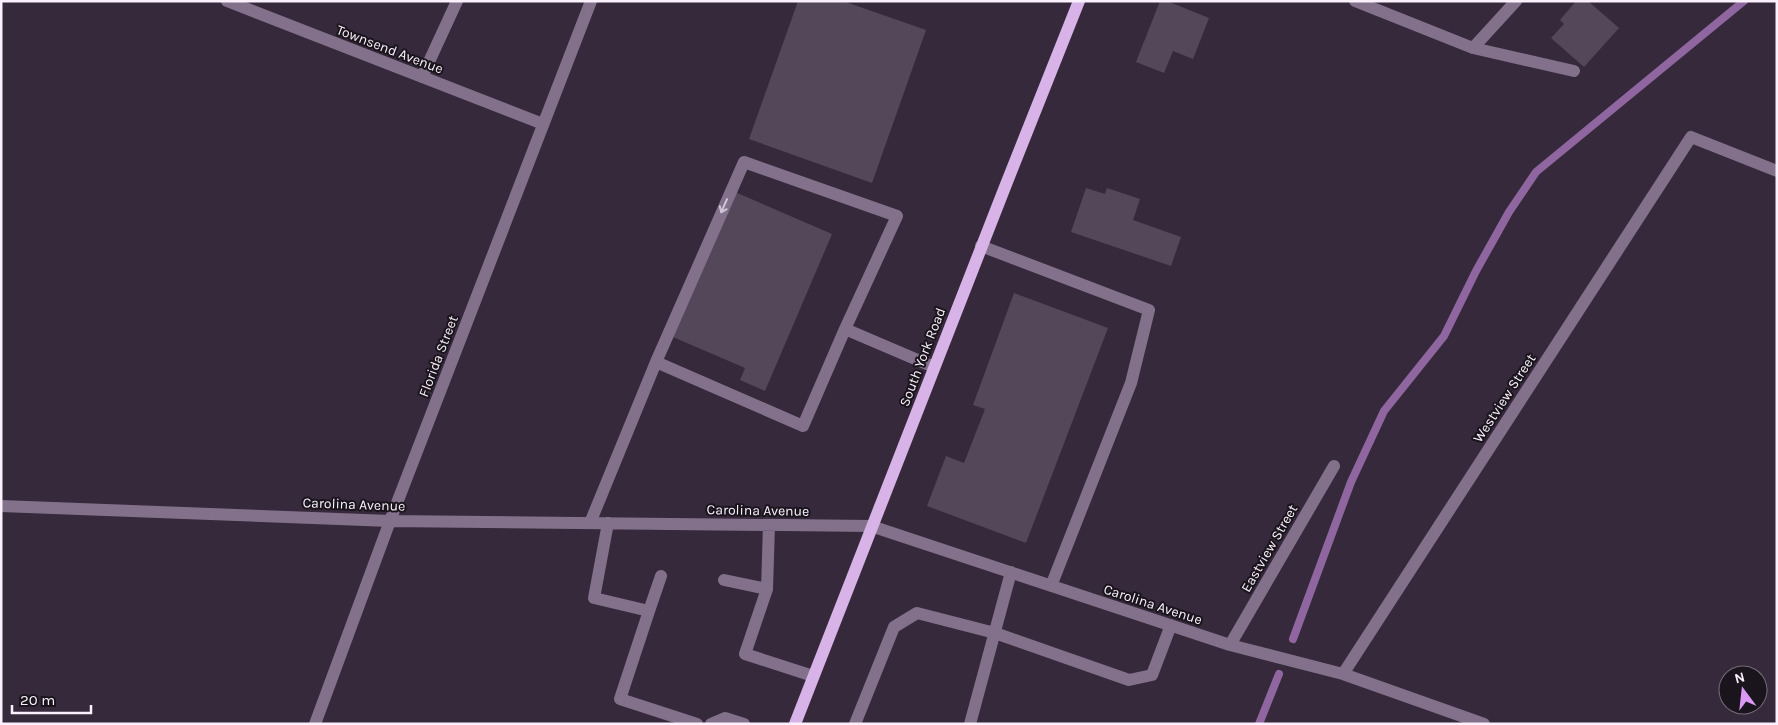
<svg xmlns="http://www.w3.org/2000/svg" width="1778" height="725" font-family="Karla,sans-serif">
<style>
.lines{fill:none;stroke-linecap:round;stroke-linejoin:round}
.stream{stroke:#8f66a0;stroke-width:8}
.building{fill:#55475a}
.minor{stroke:#83718b;stroke-width:12}
.major{stroke:#d8b3e7;stroke-width:12}
.oneway{stroke:#d0c4d5}
.labels{text-anchor:middle;stroke-width:4;stroke-linejoin:round;paint-order:stroke}
.street-label{font-size:14px;fill:#faf1fd;stroke:#1a151d}
</style>
<rect width="100%" height="100%" fill="#36293c"/>
<g class="lines">
<path class="stream" d="M1293,639L1351,482L1384,411L1444,336L1476,271L1509,212L1536,172L1744,1
M1259,724L1279,674"/>
</g>
<path class="building" d="M798,1H843L926,30L872,183L749,139Z
M1160,1H1167L1209,18L1193,59L1173,51L1164,73L1136,62Z
M1576,1H1588L1619,28L1584,67L1551,38L1564,24L1560,20Z
M1086,188L1105,194L1107,188L1140,199L1133,220L1181,237L1171,266L1071,232Z
M735,192L832,234L765,391L740,380L745,368L673,337Z
M1014,293L1108,328L1026,543L927,506L946,456L964,463L985,409L973,405Z"/>
<g class="lines">
<path class="minor" d="M227,1L543,124
M1355,1L1473,48L1574,71
M1473,48L1516,1
M422,77L457,1
M981,246L1149,310L1131,383L1051,586
M656,362L744,162L897,216L845,329
M1,506L390,521L871,526L1230,645L1343,674L1484,724
M590,523L656,362L803,426L845,329L934,367
M608,523L594,598L649,611L620,699L697,724
M769,525L767,589L745,654L813,676
M724,580L767,589
M649,611L661,576
M1230,645L1334,466
M1343,674L1691,137L1777,171
M315,724L390,521L591,1
M711,724L725,718L744,724
M855,724L894,627L917,613L995,633L1129,680L1152,675L1171,625
M970,724L1011,572"/>
<path class="major" d="M795,724L1005,187L1079,1"/>
</g>
<defs><path id="oneway-shaft" d="M-6 0H5M1.5-3L5.5 0L1.5 3" fill="none" stroke-width="1.6" stroke-linecap="round" stroke-linejoin="round" transform="scale(1.25)"/></defs>
<use class="oneway" href="#oneway-shaft" transform="translate(724 206) rotate(114)"/>
<g class="labels">
<g class="street-label">
<text transform="translate(390 49) rotate(21)" y="5">Townsend Avenue</text>
<text transform="translate(438 356) rotate(-69)" y="5">Florida Street</text>
<text transform="translate(922 357) rotate(-69)" y="5">South York Road</text>
<text transform="translate(1504 398) rotate(-57)" y="5">Westview Street</text>
<text transform="translate(354 504) rotate(2)" y="5">Carolina Avenue</text>
<text transform="translate(758 510) rotate(1)" y="5">Carolina Avenue</text>
<text transform="translate(1269 548) rotate(-60)" y="5">Eastview Street</text>
<text transform="translate(1153 604) rotate(18)" y="5">Carolina Avenue</text>
</g>
</g>
<rect width="1778" height="725" fill="none" stroke="#faf1fd" stroke-width="5"/>
<g transform="translate(1743 690) rotate(345)"><circle r="24" fill="#1a151d" stroke="#746d77"/>
<path d="M0-4L9 19L0 12L-9 19Z" fill="#db99f5"/>
<text y="-8" font-size="14" font-weight="bold" text-anchor="middle" fill="#faf1fd">N</text>
</g>
<path d="M12 705v8h79v-8" fill="none" stroke="#faf1fd" stroke-width="2.5"/>
<text x="20" y="705" font-size="15" fill="#faf1fd" stroke="#1a151d" stroke-width="4" paint-order="stroke">20 m</text>
</svg>
